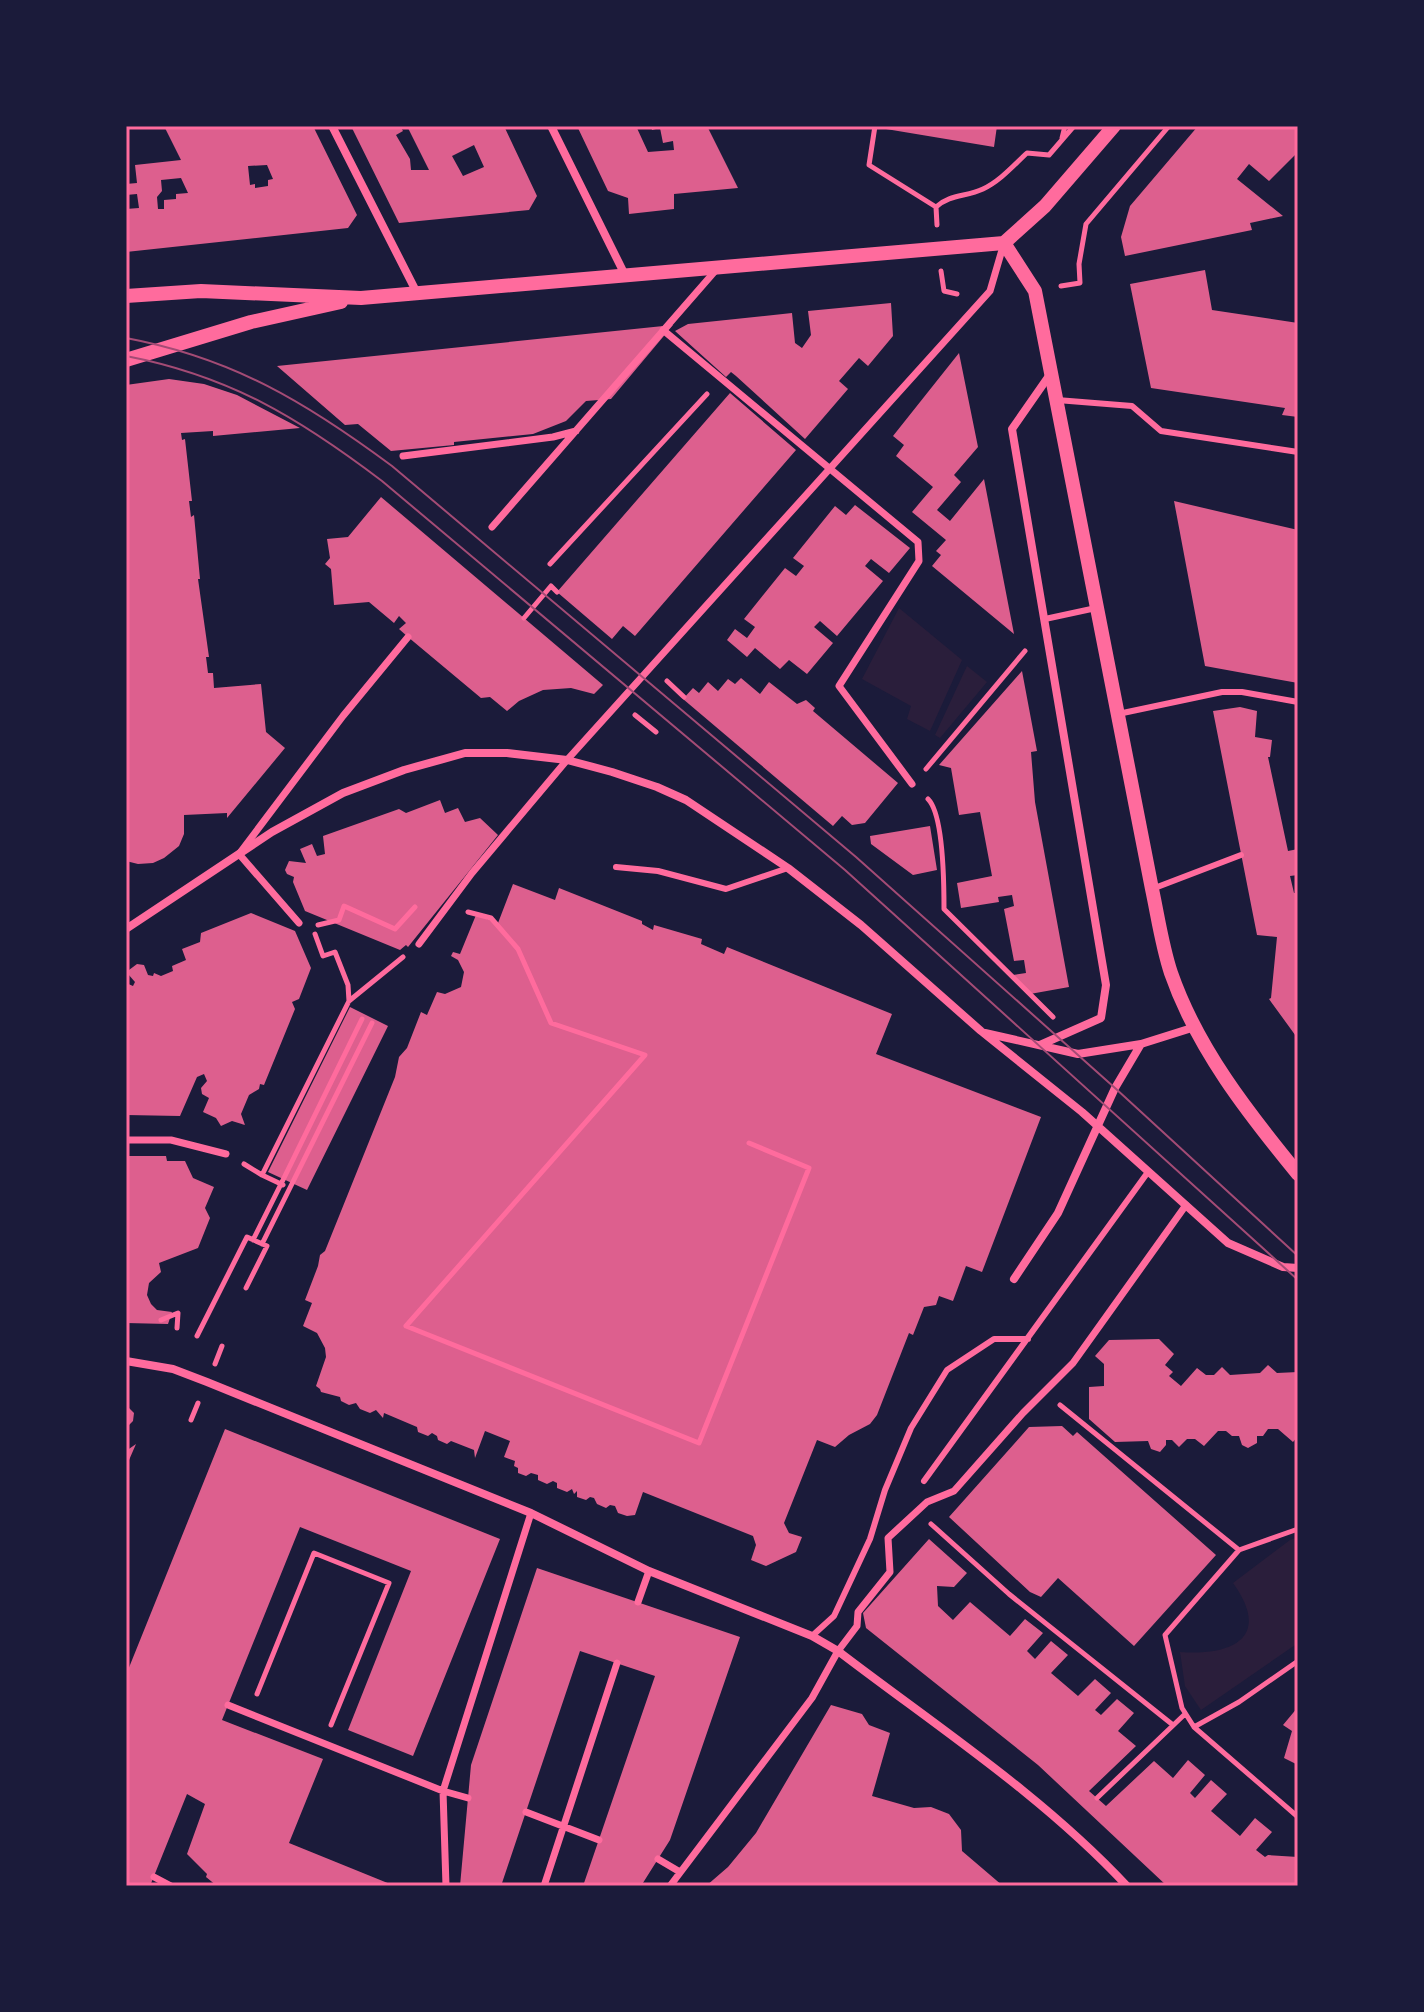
<svg xmlns="http://www.w3.org/2000/svg" width="1424" height="2012" font-family="Mulish,sans-serif">
<style>
.green{fill:#2a1e3b}
.building{fill:#dd5f8e;fill-rule:evenodd}
.lines{fill:none;stroke-linecap:round;stroke-linejoin:round}
.path{stroke:#ff6b9d;stroke-width:5}
.service{stroke:#ff6b9d;stroke-width:6}
.pedestrian{stroke:#ff6b9d;stroke-width:7}
.minor{stroke:#ff6b9d;stroke-width:8}
.tertiary{stroke:#ff6b9d;stroke-width:14}
.tram{stroke:#a44b75;stroke-width:2}
.neatline{fill:none;stroke:#ff6b9d;stroke-width:3}
</style>
<rect width="100%" height="100%" fill="#1b1b3a"/>
<path class="green" d="M899,608L962,660L930,731L907,719L911,706L862,679Z
M967,666L987,682L940,738L935,735Z
M1298,1537V1643L1201,1710L1185,1686L1180,1652C1233,1656 1272,1637 1233,1583L1290,1540Z"/>
<path class="building" d="M164,126H313L357,215L348,228L126,252V209L139,208L137,194L126,195V184L137,183L135,165L181,160ZM267,165L273,179L268,180V186L255,188V184L250,185L248,166ZM181,178L188,193L176,194V199L164,200V209H158L157,197L162,191L161,180Z
M351,126H400L403,131L396,135L410,159L411,170H429L407,126H504L537,196L529,210L399,223ZM474,145L484,167L463,176L452,156Z
M577,126H636L648,152L674,150L673,141L663,143L660,128L652,130L651,126H707L738,188L674,194V209L629,214L628,198L608,191Z
M868,126H997L994,147Z
M1198,126H1298V152L1269,181L1249,164L1237,179L1283,216L1250,223L1252,230L1125,256L1121,237L1130,206Z
M1205,270L1212,310L1298,323V417L1282,415L1285,408L1151,388L1130,284Z
M891,303L893,336L868,366L859,358L839,381L848,389L805,439L736,376L731,372L726,377L675,331L688,324L792,313L795,343L802,348L811,335L808,311Z
M673,325L611,399L586,401L566,421L533,434L454,442V445L391,451L358,424L345,425L277,366Z
M959,353L978,447L954,475L961,482L937,510L950,521L984,479L1014,634L932,566L941,555L936,551L946,540L912,512L933,487L896,456L904,445L893,436Z
M169,379L204,384L237,395L300,428L213,436V431L181,433L182,440L185,439L192,501H189L191,517L194,515L200,579H198L209,657H206L208,673H213L214,688L261,684L266,732L285,748L227,818V813L184,815V834L179,846L164,858L153,863L138,864L126,861V385Z
M730,393L796,450L635,636L623,626L612,639L557,592Z
M381,497L603,685L594,694L571,688L543,690L519,701L507,711L490,697L481,698L408,637L399,629L406,623L399,616L394,623L369,602L334,605L331,569L325,564L330,558L327,539L348,537Z
M1174,501L1298,530V683L1205,666Z
M855,505L910,548L889,573L871,559L865,566L883,581L837,636L820,621L814,627L833,643L807,674L789,660L780,669L755,648L747,657L727,640L735,629L747,638L755,627L744,619L785,568L796,576L804,566L793,558L835,506L846,515Z
M1022,671L1037,751L1031,752L1035,802L1069,987L1030,994L1013,975L1026,973L1024,960L1014,961L1004,909L1014,906L1012,895L998,897L999,902L961,908L957,883L992,876L980,812L959,815L951,768L939,765Z
M741,678L760,694L769,682L797,704L806,700L815,708L813,711L898,783L865,823L852,825L842,816L833,826L683,699L693,688L699,693L708,682L718,691L728,679L735,684Z
M1240,707L1257,711L1255,737L1272,740L1270,757H1268L1288,851L1298,849V875L1290,876L1294,893H1298V1039L1269,999L1271,998L1277,937L1257,935L1213,711Z
M440,800L445,813L458,808L465,822L480,818L498,835L408,947L406,945L400,950L305,911L293,882L294,877L287,874L285,870L289,861L306,863L300,849L312,844L317,856L325,854L323,836L399,809L406,813Z
M930,826L937,870L913,875L871,844L870,836Z
M513,884L555,900L559,888L642,921V924L653,930L654,925L702,939L701,944L724,954L727,947L892,1014L876,1054L1041,1117L982,1272L966,1266L953,1301L939,1296L936,1305L924,1307L913,1335L909,1333L877,1415L870,1424L849,1435L835,1447L817,1440L784,1523L789,1533L802,1537L796,1552L766,1566L751,1560L756,1545L753,1536L643,1492L635,1515L627,1516L618,1513L615,1506L610,1505L606,1508L597,1504L594,1498L590,1497L586,1500L577,1497V1491L574,1494L572,1489L567,1492L557,1488V1483L553,1481L547,1484L538,1480V1475L531,1473L526,1476L518,1473V1468L514,1466L515,1461L504,1457L510,1441L485,1431L475,1458L474,1450L451,1441L447,1444L438,1440L437,1436L432,1433L428,1436L418,1432L417,1427L384,1413L383,1418L376,1410L370,1413L360,1409L356,1403L349,1405L341,1401L340,1397L321,1392L320,1389L316,1386L326,1357L325,1348L317,1333L303,1326L312,1303L305,1300L318,1266L320,1255L325,1251L395,1077L399,1057L407,1048L421,1012L427,1015L437,992L445,994L461,987L464,972L458,960L451,956L453,952L460,954L476,915L498,923Z
M251,913L295,931L311,968L299,999L292,1002L295,1009L264,1085L260,1084L259,1089L249,1095L241,1114L245,1125L232,1121L221,1126L216,1118L203,1112L209,1098L202,1094L201,1088L207,1081L204,1074L197,1077L180,1116L126,1115V983L133,986L135,982L128,974L129,970L137,964L144,965L148,975L153,976L154,973L161,976L173,971L172,966L186,960L182,949L200,942L201,933Z
M350,1007L388,1026L307,1190L268,1172Z
M126,1156H166L167,1161H185L193,1178L214,1187L205,1208L210,1218L198,1248L159,1263L161,1272L149,1283L147,1295L151,1304L157,1310L172,1312L168,1324L126,1323Z
M1159,1339L1174,1354L1165,1365L1173,1372L1169,1376L1181,1386L1197,1368L1206,1375H1214L1222,1367L1230,1375L1260,1373L1268,1365L1277,1373L1298,1372V1436L1293,1442L1278,1429H1268L1263,1436H1257V1443L1248,1448L1242,1445L1239,1436H1232L1226,1431H1218L1204,1446L1195,1439H1187L1179,1447L1172,1440H1166V1445L1160,1452L1151,1449L1148,1441L1115,1442L1089,1419V1387L1104,1386V1364L1095,1356L1109,1340Z
M126,1405L134,1413L133,1421L126,1428Z
M1062,1426L1073,1436L1077,1432L1216,1555L1134,1646L1058,1578L1041,1597L1030,1592L949,1517L1029,1427Z
M225,1429L500,1539L413,1756L348,1730L411,1571L300,1527L222,1720L323,1759L289,1843L395,1886H217L206,1877L207,1874L187,1854L205,1804L187,1794L150,1886H126V1675Z
M136,1444L126,1467V1451Z
M929,1539L967,1573L954,1587L937,1586L938,1606L953,1620L970,1602L1010,1636L1025,1619L1043,1633L1027,1651L1035,1659L1051,1641L1068,1655L1051,1673L1078,1696L1095,1679L1111,1693L1095,1710L1101,1715L1117,1699L1134,1713L1118,1731L1136,1746L1089,1791L1106,1806L1154,1761L1173,1778L1188,1760L1205,1775L1190,1793L1195,1798L1211,1780L1227,1794L1211,1811L1240,1836L1255,1818L1272,1832L1256,1850L1265,1857L1268,1855L1298,1857V1886H1167L1038,1765L866,1628L863,1613Z
M537,1568L740,1637L670,1840L641,1886H583L655,1676L580,1651L501,1886H460L471,1765Z
M831,1705L862,1714L869,1725L890,1733L872,1796L914,1808L931,1807L949,1814L961,1830L962,1851L1003,1886H706L728,1867L756,1833Z
M1298,1707V1765L1284,1758L1292,1731L1283,1725Z"/>
<g class="lines">
<path class="path" d="M875,126L869,165L936,207
M1062,138L1065,126
M937,225L936,207C950,194 966,197 983,189C1000,181 1013,166 1027,153L1049,155L1074,126
M941,271L944,291L957,294
M1061,286L1080,283L1079,264L1086,224L1169,126
M550,564L707,394
M524,618L551,586L557,592
M667,681L684,697
M635,715L656,732
M926,769L1025,651
M928,799C944,815 944,885 944,909L1053,1017
M468,912L491,918L518,949L551,1023L645,1055L406,1326L699,1443L809,1168L749,1143
M318,925L339,920L344,906L395,929L415,907
M315,934L323,956L335,952L348,985L349,1001
M244,1164L262,1175
M283,1185L281,1184L362,1019
M253,1240L281,1184L262,1175L349,1001L403,957
M262,1244L372,1023
M161,1320L178,1313L177,1328
M197,1336L247,1237L267,1246L246,1288
M215,1364L222,1346
M1060,1405L1239,1550L1298,1529
M191,1420L198,1403
M931,1524L1009,1594L1173,1725
M1239,1550L1165,1635L1182,1708L1194,1727L1239,1702L1298,1661
M257,1694L314,1553L389,1583L331,1725
M1194,1727L1298,1817
M1097,1798L1185,1714"/>
<path class="service" d="M1057,400L1132,406L1161,431L1298,452
M1045,619L1096,608
M1118,714L1222,692H1242L1298,702
M616,867L658,871L726,889L788,868
M1152,889L1241,855
M924,1481L1148,1172
M812,1636L834,1616L870,1539L885,1490L911,1428L947,1370L994,1339H1028"/>
<path class="pedestrian" d="M663,330L918,542L919,561L839,686L912,784
M403,456L553,437L576,431
M492,527L716,270
M299,923L239,854L343,716L408,637
M419,944L472,873L567,760L990,291L1004,243
M126,1140H171L226,1154
M638,1602L649,1571
M228,1705L443,1791L468,1798
M526,1812L599,1840
M658,1859L680,1872
M154,1877L171,1886
M446,1886L443,1791L531,1513
M544,1886L617,1663
M670,1886L812,1698L838,1651L857,1626L858,1612L890,1572L888,1538L927,1502L954,1491L1023,1413L1073,1363L1186,1205"/>
<path class="minor" d="M332,126L417,293
M551,126L625,275
M126,929L272,832L343,793L404,770L465,753H507L567,760L612,772L657,787L686,800L788,868L861,925L981,1031L1082,1112L1228,1243L1283,1267L1298,1268
M985,1033L1078,1054L1141,1044
M1040,1045L1101,1018L1106,985L1012,429L1051,373
M1014,1279L1058,1213L1115,1088L1141,1044L1195,1027
M126,1361L173,1369L207,1382L531,1513L649,1571L812,1636L838,1651C936,1726 1042,1795 1127,1886"/>
<path class="tertiary" d="M1004,243L1035,291L1152,889C1158,917 1162,946 1171,973C1197,1048 1248,1113 1298,1174
M1004,243L1045,206L1114,126
M126,296L201,291L361,298L1004,243
M126,360L251,322L341,302"/>
<path class="tram" d="M126,338C233,358 307,403 392,466L856,857L1115,1088L1298,1256
M126,356C230,376 299,418 382,481L845,870L1298,1280"/>
</g>
<rect width="1424" height="2012" fill="none" stroke="#1b1b3a" stroke-width="256"/>
<rect x="128" y="128" width="1168" height="1756" class="neatline"/>
</svg>
